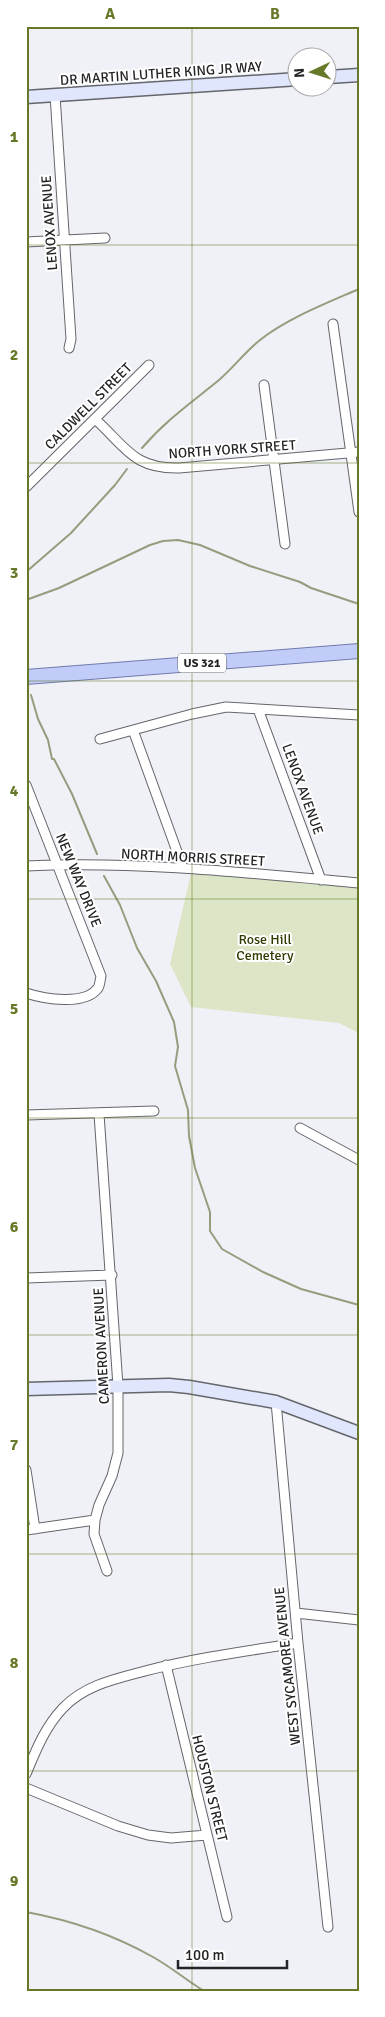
<svg xmlns="http://www.w3.org/2000/svg" width="385" height="2017" font-family="Signika,sans-serif">
<style>
.green{fill:#dce6c6}
.lines{fill:none;stroke-linecap:round;stroke-linejoin:round}
.stream{stroke:#949d7d;stroke-width:2}
.street-casing{stroke:#65666b;stroke-width:11}
.secondary-casing{stroke:#65666b;stroke-width:15}
.primary-casing{stroke:#707bad;stroke-width:16}
.street{stroke:#fff;stroke-width:9}
.secondary{stroke:#e0e6fc;stroke-width:12}
.primary{stroke:#c2ccf9;stroke-width:14}
.grid{fill:none;stroke:#667928;stroke-width:1;stroke-opacity:0.55}
.labels{text-anchor:middle;stroke-width:4;stroke-linejoin:round;paint-order:stroke}
.shield{fill:#fff;stroke:#656667;stroke-width:1}
.shield-label{font-size:12px;font-weight:bold;fill:#232426}
.street-label{font-size:14px;fill:#232426;stroke:#fff}
.park-label{font-size:14px;fill:#313c03;stroke:#fff}
.neatline{fill:none;stroke:#667928;stroke-width:2}
.grid-label{font-size:16px;text-anchor:middle;font-weight:bold;fill:#667928}
</style>
<rect width="100%" height="100%" fill="#f0f1f7"/>
<path class="green" d="M191,873L359,887V1033L339,1023L191,1007L170,964Z"/>
<g class="lines">
<path class="stream" d="M142,448C166,420 191,403 219,380C234,367 245,352 260,340C288,318 327,303 359,289
M26,572L71,533L115,485L127,469
M26,600L59,588L150,545L163,541L178,540L200,545L250,566L300,582L311,588L359,604
M31,695L38,719L48,740L52,759H54L72,794L97,854
M104,876L120,905L137,948L156,981L174,1022L178,1047L175,1066L188,1110L189,1136L195,1168L210,1212V1231L222,1249L263,1272L301,1289L359,1305
M26,1912C70,1920 114,1935 153,1957C171,1967 186,1980 204,1991"/>
<defs>
<path id="street" d="M55,95L71,339L69,348
M26,242L105,238
M333,324L359,512
M264,385L285,544
M95,419C126,447 133,469 179,468L359,452
M26,487L149,365
M258,709L321,880
M133,730L183,868
M100,739L192,714L226,707L359,715
M26,785L101,976C100,980 100,985 98,988C85,1006 44,999 26,993
M26,866C137,861 249,873 359,883
M99,1114L118,1386V1453L112,1476L99,1505L95,1520L94,1534L107,1571
M26,1115L154,1111
M300,1128L359,1160
M26,1278L112,1275
M276,1402L298,1643L328,1927
M26,1470L35,1529
M26,1530L95,1520
M296,1613L359,1620
M166,1665L227,1917
M26,1774C36,1750 45,1727 63,1708C85,1685 115,1679 145,1671C195,1658 247,1651 298,1643
M26,1788L118,1826L148,1835L171,1838L207,1835"/>
<path id="secondary" d="M328,77L359,75
M26,97L298,79
M26,1389L169,1385L189,1387L276,1402L359,1433"/>
<path id="primary" d="M26,677L359,651"/>
</defs>
<use href="#street" class="street-casing"/>
<use href="#secondary" class="secondary-casing"/>
<use href="#primary" class="primary-casing"/>
<use href="#street" class="street"/>
<use href="#secondary" class="secondary"/>
<use href="#primary" class="primary"/>
</g>
<path class="grid" d="M192,26V1991M26,245H359M26,463H359M26,681H359M26,899H359M26,1118H359M26,1335H359M26,1554H359M26,1771H359"/>
<g class="labels">
<rect class="shield" x="178" y="653.5" width="48" height="19" rx="4"/>
<g class="shield-label">
<text x="202" y="667">US 321</text>
</g>
<g class="street-label">
<text transform="translate(161 73) rotate(-4)" y="5">DR MARTIN LUTHER KING JR WAY</text>
<text transform="translate(49 223) rotate(-94)" y="5">LENOX AVENUE</text>
<text transform="translate(88 406) rotate(-45)" y="5">CALDWELL STREET</text>
<text transform="translate(232 449) rotate(-4)" y="5">NORTH YORK STREET</text>
<text transform="translate(303 789) rotate(70)" y="5">LENOX AVENUE</text>
<text transform="translate(193 857) rotate(3)" y="5">NORTH MORRIS STREET</text>
<text transform="translate(79 880) rotate(68)" y="5">NEW WAY DRIVE</text>
<text transform="translate(101 1346) rotate(-93)" y="5">CAMERON AVENUE</text>
<text transform="translate(287 1666) rotate(-96)" y="5">WEST SYCAMORE AVENUE</text>
<text transform="translate(210 1788) rotate(76)" y="5">HOUSTON STREET</text>
</g>
<g class="park-label">
<text x="265" y="944">Rose Hill<tspan x="265" dy="16">Cemetery</tspan></text>
</g>
</g>
<rect width="385" height="2017" fill="none" stroke="#ffffff" stroke-width="55"/>
<g transform="translate(312 72) rotate(266)"><circle r="24" fill="#ffffff" stroke="#a7a7a8"/>
<path d="M0-4L9 19L0 12L-9 19Z" fill="#667928"/>
<text y="-8" font-size="14" font-weight="bold" text-anchor="middle" fill="#232426">N</text>
</g>
<path d="M178 1960v8h109v-8" fill="none" stroke="#232426" stroke-width="2.5"/>
<text x="185" y="1960" font-size="15" fill="#232426" stroke="#ffffff" stroke-width="4" paint-order="stroke">100 m</text>
<rect x="28" y="28" width="330" height="1962" class="neatline"/>
<g class="grid-label">
<text x="110" y="19">A</text>
<text x="275" y="19">B</text>
<text x="14" y="142">1</text>
<text x="14" y="360">2</text>
<text x="14" y="578">3</text>
<text x="14" y="796">4</text>
<text x="14" y="1014">5</text>
<text x="14" y="1232">6</text>
<text x="14" y="1450">7</text>
<text x="14" y="1668">8</text>
<text x="14" y="1886">9</text>
</g>
</svg>
